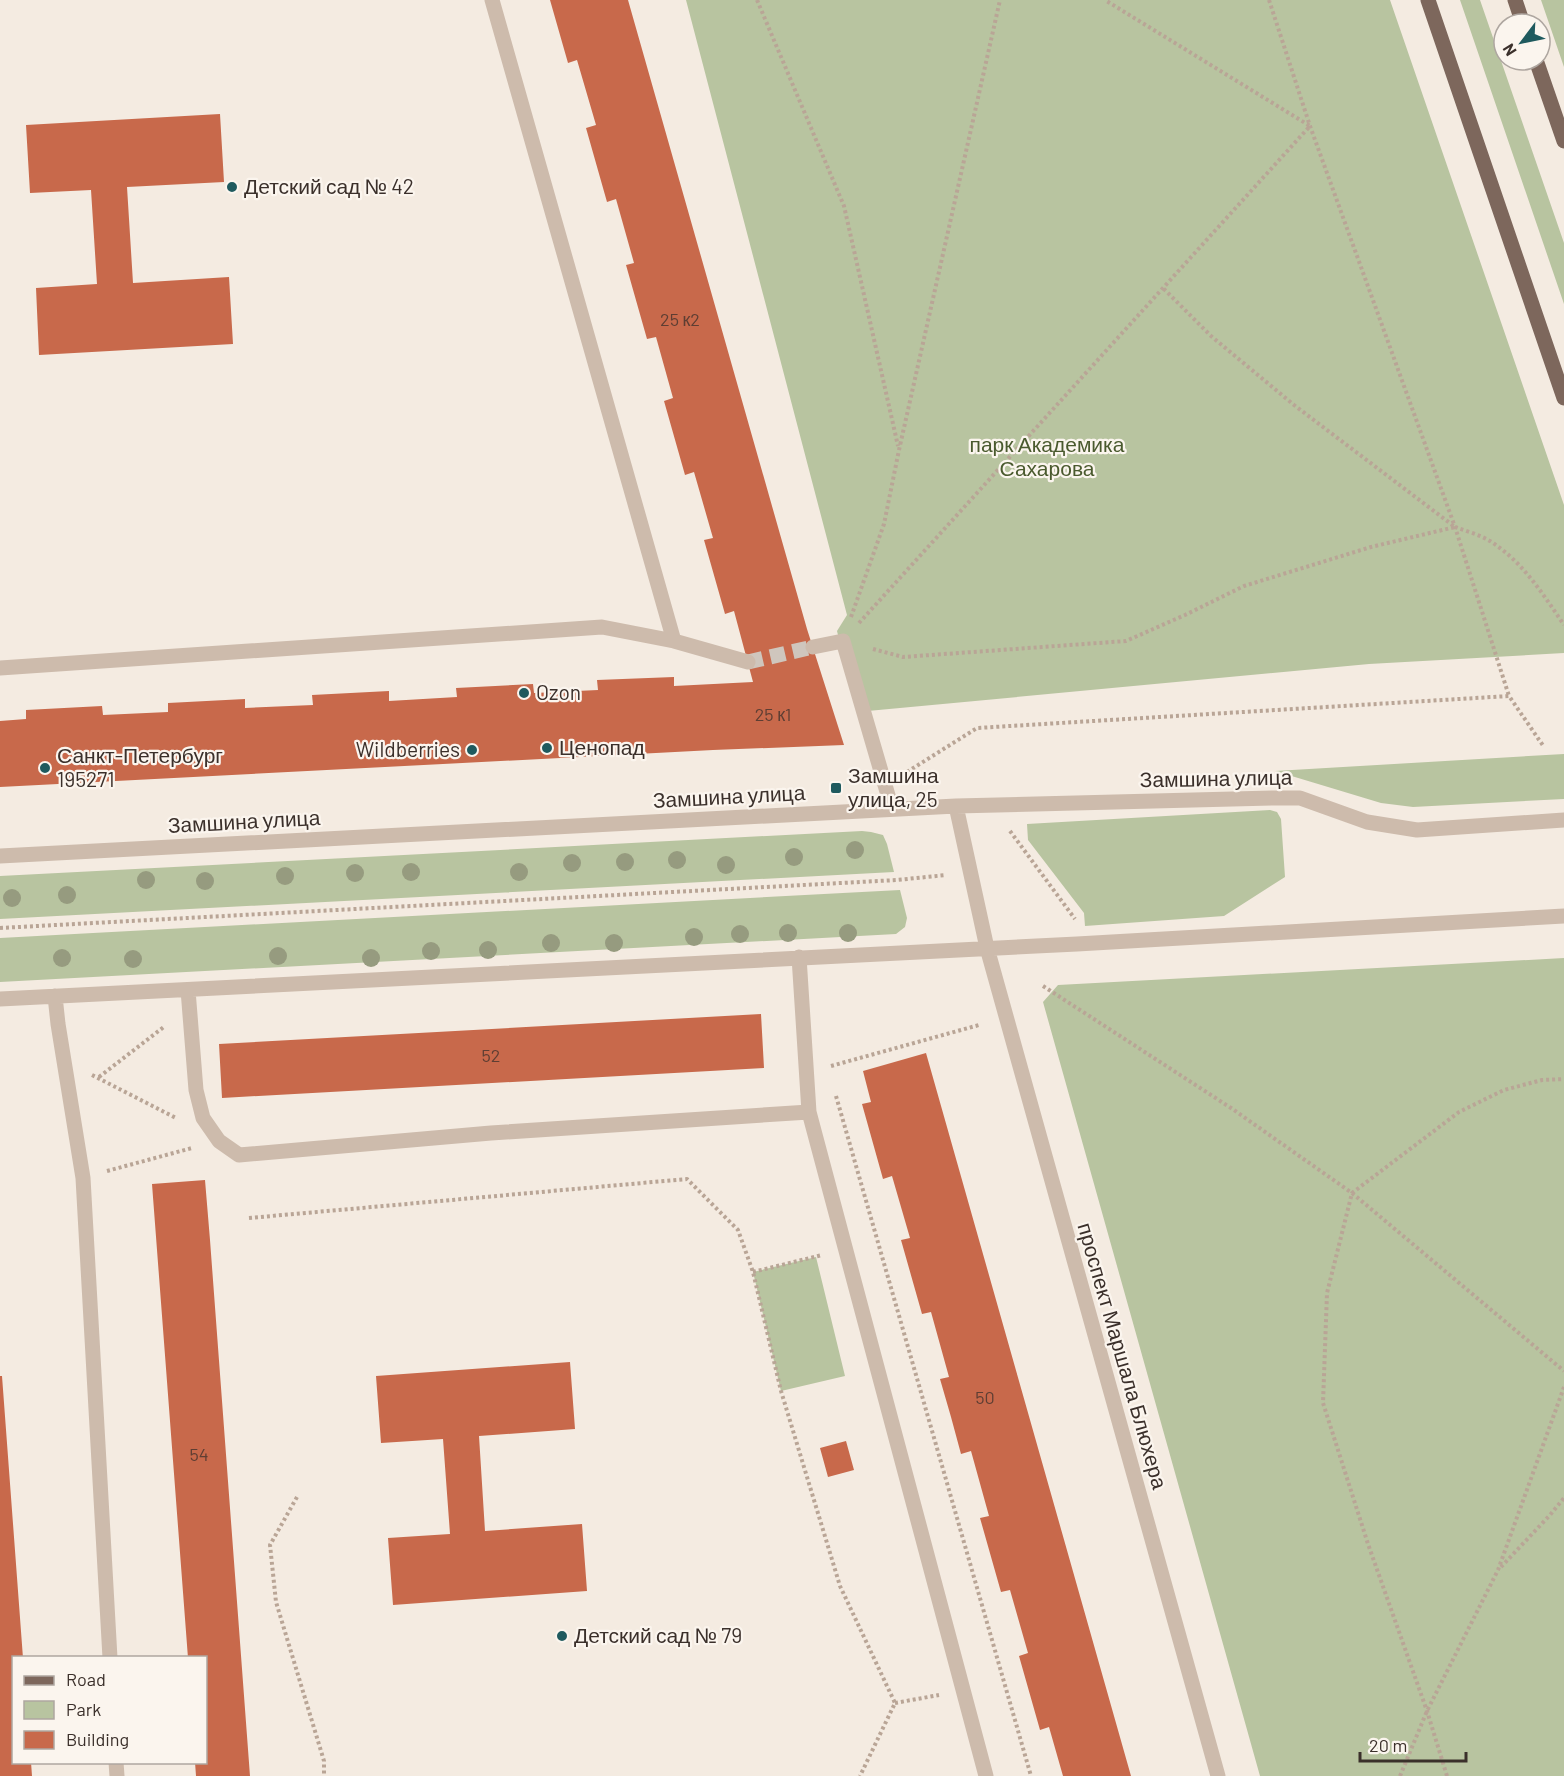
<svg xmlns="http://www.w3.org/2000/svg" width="1564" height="1776" font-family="Barlow,sans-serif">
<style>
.green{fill:#b8c4a0}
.building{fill:#c8694b}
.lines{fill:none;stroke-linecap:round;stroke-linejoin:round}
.minor-tunnel{stroke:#cfc6bd;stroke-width:15;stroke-dasharray:15 8;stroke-linecap:butt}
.path{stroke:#b9a596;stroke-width:4;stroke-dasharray:3 3;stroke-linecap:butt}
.minor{stroke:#cdbbac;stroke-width:15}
.major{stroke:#7d675c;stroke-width:15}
.tree{fill:#969b7f}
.poi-dot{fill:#1f5a5e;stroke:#fbf5ee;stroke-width:2}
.labels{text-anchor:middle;stroke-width:4.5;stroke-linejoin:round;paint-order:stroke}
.number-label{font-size:18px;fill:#5e3e33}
.poi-label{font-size:21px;fill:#3b302b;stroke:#fbf5ee;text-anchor:start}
.park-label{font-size:21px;fill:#4a5a2e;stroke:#fbf5ee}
.street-label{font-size:21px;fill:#3b302b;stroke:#fbf5ee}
</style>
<rect width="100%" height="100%" fill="#f4ebe1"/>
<path class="green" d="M686,0H1390L1564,505V653L1369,664L857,712L837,631L847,615Z
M1460,0H1480L1564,243V304Z
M1541,0H1564V67Z
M1564,754V799L1413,807L1381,803L1275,771Z
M1270,810L1277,812L1281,819L1285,877L1224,916L1085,926L1084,913L1028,840L1027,824Z
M862,831L871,832L883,835L887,844L894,872L0,919V876Z
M900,890L907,918L905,927L896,934L0,982V938Z
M1564,958V1776H1260L1043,1002L1058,985Z
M816,1257L845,1376L781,1391L753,1272Z"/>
<path class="building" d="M550,0H628L807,629L844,745L713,750L0,787V721L26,719V710L102,706L103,715L168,712V703L245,699V708L313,705L312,695L389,691V701L457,697L456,688L533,684L534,693L598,690L597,680L674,677V686L753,682L734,611L725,614L704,540L713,538L694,472L685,475L664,401L673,398L656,337L647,339L626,265L634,263L616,199L607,202L586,128L596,125L577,60L568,63Z
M220,114L224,182L127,187L133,283L229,277L233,344L39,355L36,288L97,284L91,190L30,193L26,125Z
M761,1014L764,1068L222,1098L219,1044Z
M926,1053L1131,1776H1063L1049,1727L1040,1730L1019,1656L1028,1653L1010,1590L1001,1592L980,1518L989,1516L971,1451L961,1454L951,1417L940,1379L949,1377L931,1312L922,1314L901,1240L910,1238L892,1176L883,1179L862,1104L871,1102L863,1071Z
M205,1180L210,1240L250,1776H196L195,1762H206V1658H188L152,1184Z
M570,1362L575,1429L479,1436L485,1531L582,1524L587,1591L393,1605L388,1538L450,1534L443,1439L381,1443L376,1376Z
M0,1376H2L23,1658H14V1762H31L32,1776H0Z
M846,1441L854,1470L828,1477L820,1448Z"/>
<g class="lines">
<path class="minor-tunnel" d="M748,662L813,647"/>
<path class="path" d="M757,0L844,206L898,446
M1269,0L1310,126L1455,527L1509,696
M1455,527C1466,531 1480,535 1490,541C1522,561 1543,594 1564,625
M851,617L884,524L899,450L1000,0
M859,623L1310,126L1105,0
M873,649L903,657L1126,641L1185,615L1244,586L1371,547L1455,527L1294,405L1211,336L1163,288
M907,772L977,728L1509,696L1544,747
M1010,831L1075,919
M0,928L897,880L946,875
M1043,986L1231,1108L1352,1193L1564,1371
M831,1066L979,1025
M92,1075L176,1118
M99,1077L165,1026
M836,1096L1031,1776
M107,1171L192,1148
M249,1218L687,1179L738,1230L753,1272L781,1391L840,1586L895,1703L860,1776
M753,1272L822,1255
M297,1497L270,1545L276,1602L324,1761V1776
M1501,1567L1550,1515L1564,1498
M895,1703L939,1695
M1400,1776L1427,1711L1498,1570L1564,1387
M1447,1776L1427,1711L1368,1544L1323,1403L1327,1293L1352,1193L1459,1112L1504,1090L1542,1080L1564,1079"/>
<path class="minor" d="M492,0L674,641
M813,647L843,641L892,809
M0,668L602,627L674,641L748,662
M956,806L987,948L1218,1776
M0,856L956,806L1274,798H1300L1367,822L1417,830L1564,820
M799,957L809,1112
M188,990L196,1090L203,1118L219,1141L239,1155L491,1133L809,1112L986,1776
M55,996L58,1024L83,1178L110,1658
M0,999L1077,944L1564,916
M116,1762L117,1776"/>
<path class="major" d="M1428,0L1564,398
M1515,0L1523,24
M1536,60L1564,141"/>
</g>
<g class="tree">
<circle cx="855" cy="850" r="9"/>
<circle cx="794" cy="857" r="9"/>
<circle cx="677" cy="860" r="9"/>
<circle cx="625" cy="862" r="9"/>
<circle cx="572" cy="863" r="9"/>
<circle cx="726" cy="865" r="9"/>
<circle cx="411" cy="872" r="9"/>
<circle cx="519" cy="872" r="9"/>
<circle cx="355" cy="873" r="9"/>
<circle cx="285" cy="876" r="9"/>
<circle cx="146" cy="880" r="9"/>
<circle cx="205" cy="881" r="9"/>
<circle cx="67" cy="895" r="9"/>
<circle cx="12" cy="898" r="9"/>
<circle cx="788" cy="933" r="9"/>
<circle cx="848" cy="933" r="9"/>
<circle cx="740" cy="934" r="9"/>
<circle cx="694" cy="937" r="9"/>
<circle cx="551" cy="943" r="9"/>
<circle cx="614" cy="943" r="9"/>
<circle cx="488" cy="950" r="9"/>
<circle cx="431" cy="951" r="9"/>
<circle cx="278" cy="956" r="9"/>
<circle cx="62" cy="958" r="9"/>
<circle cx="371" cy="958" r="9"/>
<circle cx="133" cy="959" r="9"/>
</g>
<g class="poi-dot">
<circle cx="232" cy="187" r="6"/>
<circle cx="524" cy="693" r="6"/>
<circle cx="547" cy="748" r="6"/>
<circle cx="472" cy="750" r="6"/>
<circle cx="45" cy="768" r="6"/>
<rect x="830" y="782" width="12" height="12" rx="3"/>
<circle cx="562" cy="1636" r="6"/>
</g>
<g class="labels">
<g class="number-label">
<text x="680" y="326">25 к2</text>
<text x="773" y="721">25 к1</text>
<text x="491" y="1062">52</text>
<text x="985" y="1404">50</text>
<text x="199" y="1461">54</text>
</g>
<g class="poi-label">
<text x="244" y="194">Детский сад № 42</text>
<text x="536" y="700">Ozon</text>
<text x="559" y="755">Ценопад</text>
<text x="460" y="757" text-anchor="end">Wildberries</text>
<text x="57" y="763">Санкт-Петербург<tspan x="57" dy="24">195271</tspan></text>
<text x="848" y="783">Замшина<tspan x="848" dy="24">улица, 25</tspan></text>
<text x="574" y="1643">Детский сад № 79</text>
</g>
<g class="park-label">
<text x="1047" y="452">парк Академика<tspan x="1047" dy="24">Сахарова</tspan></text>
</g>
<g class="street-label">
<text transform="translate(1216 779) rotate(-1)" y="7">Замшина улица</text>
<text transform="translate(729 797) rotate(-3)" y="7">Замшина улица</text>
<text transform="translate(244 822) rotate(-3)" y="7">Замшина улица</text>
<text transform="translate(1122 1356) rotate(74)" y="7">проспект Маршала Блюхера</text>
</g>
</g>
<rect x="12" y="1656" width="195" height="108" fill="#fbf5ee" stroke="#aea6a0" stroke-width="1.5"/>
<rect x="24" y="1676" width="30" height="9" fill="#7d675c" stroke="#aea6a0" stroke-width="1.5"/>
<text x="66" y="1686" font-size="18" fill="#3b302b">Road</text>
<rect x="24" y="1701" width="30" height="18" fill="#b8c4a0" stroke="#aea6a0" stroke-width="1.5"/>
<text x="66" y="1716" font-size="18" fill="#3b302b">Park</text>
<rect x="24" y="1731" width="30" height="18" fill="#c8694b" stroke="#aea6a0" stroke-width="1.5"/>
<text x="66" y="1746" font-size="18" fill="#3b302b">Building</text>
<g transform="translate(1522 42) rotate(238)"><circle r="28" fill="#fbf5ee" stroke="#aea6a0" stroke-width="1.5"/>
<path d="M0-4.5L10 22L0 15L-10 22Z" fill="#1f5a5e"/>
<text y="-9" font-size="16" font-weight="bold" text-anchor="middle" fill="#3b302b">N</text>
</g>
<path d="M1360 1752v9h106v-9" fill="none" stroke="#3b302b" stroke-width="3"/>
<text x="1369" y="1752" font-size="18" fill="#3b302b" stroke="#fbf5ee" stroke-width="4.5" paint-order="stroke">20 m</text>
</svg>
